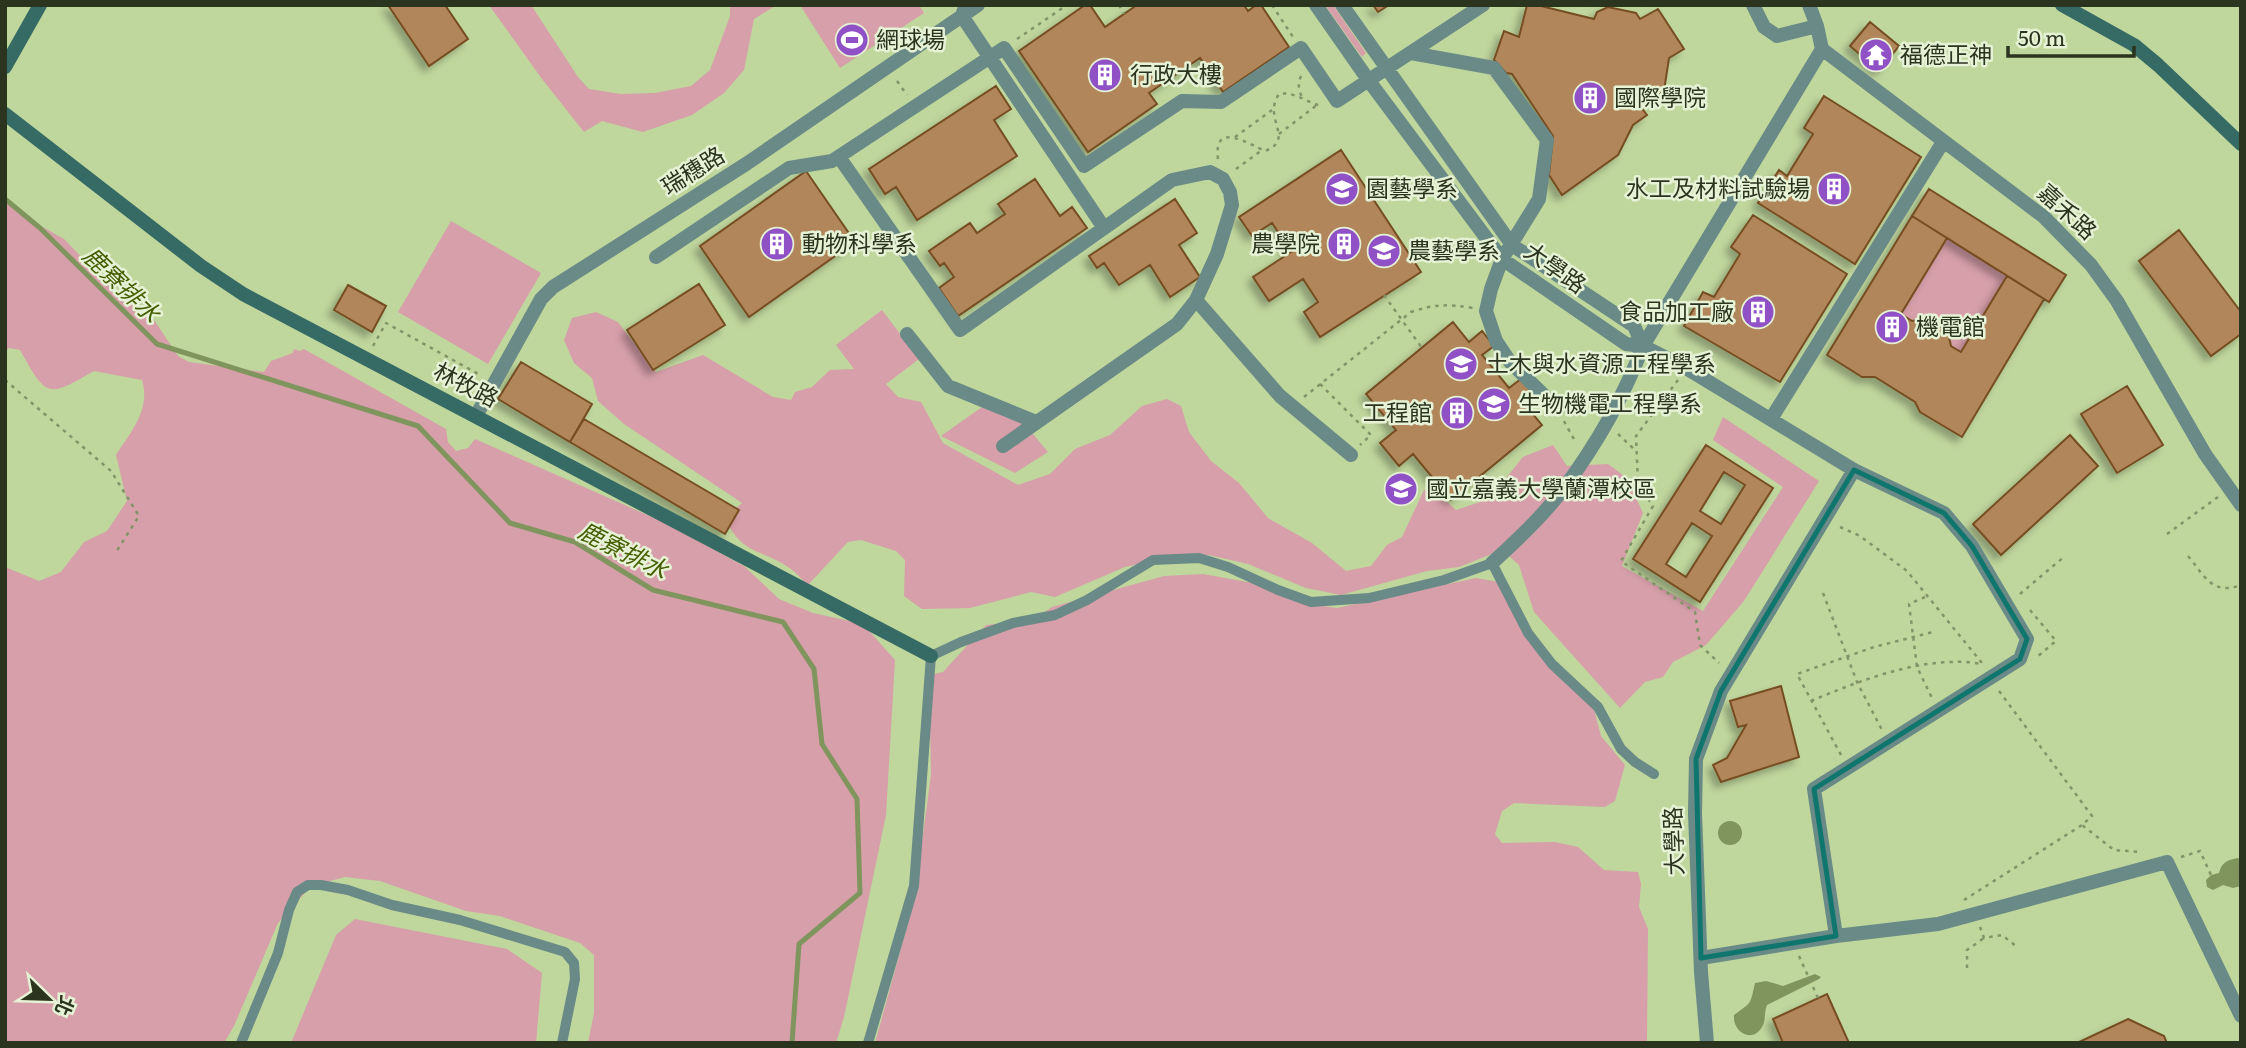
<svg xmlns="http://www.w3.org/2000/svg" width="2246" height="1048" font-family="Literata,'Noto Sans TC',serif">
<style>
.green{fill:#d69fa9}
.water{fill:#7f955d}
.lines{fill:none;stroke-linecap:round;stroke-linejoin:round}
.stream{stroke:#7f955d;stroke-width:5}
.building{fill:#b1865a;stroke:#764e21;stroke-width:2;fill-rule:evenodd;filter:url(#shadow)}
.path{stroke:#839469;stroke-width:2.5;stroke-dasharray:3.5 5;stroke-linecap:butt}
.lane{stroke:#698a86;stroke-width:10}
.street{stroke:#698a86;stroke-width:14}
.secondary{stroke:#366a64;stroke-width:14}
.marked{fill:none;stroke:#0f766e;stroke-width:5;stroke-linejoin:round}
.labels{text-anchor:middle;stroke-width:5;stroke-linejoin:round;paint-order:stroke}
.poi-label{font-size:23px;fill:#2b341e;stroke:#e6f2d5;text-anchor:start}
.street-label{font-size:23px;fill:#2b341e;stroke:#e6f2d5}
.water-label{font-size:24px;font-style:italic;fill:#445e00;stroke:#e6f2d5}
</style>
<defs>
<filter id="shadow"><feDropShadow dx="-5.5" dy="5.5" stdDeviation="3.5" flood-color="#0004"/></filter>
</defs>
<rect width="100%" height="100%" fill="#bfd69d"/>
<path class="green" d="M489,5H531L578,77L589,89L621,94L655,93L691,86L710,70L730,16V5L775,6L754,19L744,70L724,93L692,115L643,132L602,121L584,132L542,79Z
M800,5H919L924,13L840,68Z
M1325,5H1333L1366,53L1362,57Z
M5,201L32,221L64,239L116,293L148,311L178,356L189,362L264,372L271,361L293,353L294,349L300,351L304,349L446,429L448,442L456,451L468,448L475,439L661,521L744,566L779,599L813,613L863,624L895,660L886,815L844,1017L836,1043H588L594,1013V955L580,943L500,916L466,911L380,881L345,877L311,886L278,923L234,1026L224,1043H5V567L39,581L61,572L84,542L107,531L127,501L116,455C131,432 151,409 142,380L94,371C47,398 47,398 20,350L9,348L5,351Z
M451,221L541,273L488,364L398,312Z
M1947,238L2007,276L1961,352L1901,314Z
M882,310L919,359L886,384L898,397L921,402L943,443L1018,485L1050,474L1075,449L1110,435L1142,406L1167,399L1181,406L1189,432L1211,461L1239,483L1268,518L1312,543L1346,571L1371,566L1387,545L1402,537L1424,490L1432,488L1456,510L1489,499L1523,457L1553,445L1567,466L1608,464L1627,478L1643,513L1622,566L1703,611L1783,487L1713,440L1723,417L1819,481L1744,601L1706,645L1673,662L1663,677L1645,682L1620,708L1534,612L1519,565L1502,550L1459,567L1427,571L1341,595L1306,588L1248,564L1209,555L1174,556L1125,567L1055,597L1031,592L970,608L922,609L904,596L905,560L896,551L861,540L848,542L808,585C802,580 797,573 791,569C762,548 742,556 725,518L742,503L624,424L598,401L592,378L574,363L564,340L572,318L596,312L618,322L656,372L703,355L773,397L791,400L795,392L812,387L830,370L854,369L836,345Z
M982,407L1023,422L1048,452L1015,473L941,436Z
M1203,574L1258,584L1309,604L1337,608L1476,578L1499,582L1523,629L1592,701L1601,736L1625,765L1615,801L1605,807L1514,803L1502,811L1495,834L1502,843L1555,842L1578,847L1604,870L1638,872L1641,884L1639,907L1648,929L1647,1043H875L914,901L931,775L929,675L943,672L986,625L1033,620L1052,607L1164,576Z
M355,919L507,949L542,973L536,1043H291L336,935Z"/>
<path class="water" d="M1718 833a12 12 0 1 1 24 0a12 12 0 1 1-24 0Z
M2238,858L2241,860V886L2233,888L2223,885L2213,890L2207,887L2206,880L2211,875L2219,873C2222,862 2227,860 2238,858Z
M1815,974L1821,977L1819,979L1767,1005C1764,1012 1766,1021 1762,1027C1752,1044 1732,1032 1734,1015C1752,1002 1750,1005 1755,983L1766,981L1783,986Z"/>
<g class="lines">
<path class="stream" d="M5,199L40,228L157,344L418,426L510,523L575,542L653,590L783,622L814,669L822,744L857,799L860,893L799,944L792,1043"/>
</g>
<path class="building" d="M388,5H445L468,39L429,66Z
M1085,5H1090L1105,27L1137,5H1244L1248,11L1256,5H1261L1289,47L1223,92L1200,58L1149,93L1157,104L1088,152L1019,51Z
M1373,5H1389L1378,12Z
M1527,5H1537L1594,19L1597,12L1608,7L1636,13L1640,19L1658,9L1684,49L1669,58L1664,91L1640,106L1647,115L1633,125L1618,155L1562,195L1549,175L1553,136L1512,74L1506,73L1494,60L1504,31L1519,37Z
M1870,22L1899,46L1879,71L1850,46Z
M996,86L1011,109L994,120L1017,156L917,220L896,187L885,194L869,169Z
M1824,96L1921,157L1855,264L1758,203L1779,170L1787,176L1813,134L1804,128Z
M1341,150L1421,272L1320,337L1304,312L1318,302L1303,279L1269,301L1253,277L1291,252L1272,223L1252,236L1239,217Z
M806,171L855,242L749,317L700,246Z
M1035,179L1060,216L1072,207L1087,228L958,316L939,288L954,277L944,263L940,266L929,251L970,223L977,233L1005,214L998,204Z
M1929,189L2066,275L2049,302L1912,216Z
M1175,199L1197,233L1179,245L1200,277L1170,297L1150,265L1119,285L1104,263L1097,268L1089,256Z
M1753,215L1847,274L1780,382L1684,326L1703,292L1714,297L1740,254L1731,247Z
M1912,216L1999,271L1947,238L1901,314L1912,321L1927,318L1948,332L1951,346L1961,352L2007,276L2044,299L1962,437L1920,412L1915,402L1875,377H1862L1827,355Z
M2179,230L2241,312V334L2211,356L2139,261Z
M699,284L725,325L653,370L627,330Z
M348,285L386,306L372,332L334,310Z
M1453,322L1469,342L1482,331L1494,346L1482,355L1509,388L1522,378L1534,392L1522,401L1542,425L1451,500L1413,454L1399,466L1380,443L1396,430L1366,394Z
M521,362L592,404L570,442L498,399Z
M2127,386L2163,445L2117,473L2081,414Z
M584,419L739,510L725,534L570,442Z
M2070,435L2098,466L2001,555L1973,524Z
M1706,445L1773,488L1700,602L1633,559ZM1724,472L1745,485L1721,524L1700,511ZM1692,523L1712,536L1686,577L1666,564Z
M1781,686L1799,757L1721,782L1713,765L1727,758L1746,725L1738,727L1730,701Z
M1827,994L1849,1043H1783L1773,1019Z
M2128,1019L2164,1036L2167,1043H2077Z"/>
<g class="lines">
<path class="path" d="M1119,5L1124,14
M1272,5L1293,37
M1017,39L1067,5
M1301,76C1297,85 1299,91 1303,99
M897,81L907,95
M1279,134L1317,105
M1235,137L1272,110
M1218,159C1213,120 1249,144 1265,151C1296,139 1262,119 1279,94C1294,91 1306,102 1321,106
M1236,169L1262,150
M1384,295L1422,348
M373,346L386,323L482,376
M5,380L111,471L139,516L116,552
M1678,380L1636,436L1638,484L1653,506L1621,561L1695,612L1700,645L1719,663
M1320,384L1371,435L1360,445
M1304,397L1411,312C1434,304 1449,304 1473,308
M1564,421L1576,443
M1618,434L1636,451
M1840,527L1860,536L1907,571L1982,663
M2167,534L2218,497
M2188,556C2204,575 2212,596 2241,585
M1823,593L1857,682L1882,730
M2020,594L2065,556
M1925,597L1909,604L1917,667L1932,698
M2030,610L2056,641L2038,656
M1999,691L2092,816L2082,825L2114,850L2142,852
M1811,701C1854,683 1907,662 1955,662C1964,661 1974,663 1983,664
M1841,755L1797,674L1874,647L1933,632
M2181,857L2200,851L2211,875
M1964,900L2082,825
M1980,927L1984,938L2002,935L2016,946
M1799,956L1818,998
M1967,968V950L1984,938"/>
<path class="lane" d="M241,1043L278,953L289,910L297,892L308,885H321L348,890L392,905L460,920L565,952L574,963L575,979L562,1043
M868,1043L914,886L931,656L961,642L1013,623L1055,615L1087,600L1153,560L1199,558L1228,567L1278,590L1311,602L1369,598L1444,580L1492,563L1528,633L1552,664L1598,707L1621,749L1635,762L1654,774"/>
<path class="street" d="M1316,5L1369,81L1502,259L1626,344L1643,346L1686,368L1854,470L1944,513L1972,546L2027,639L2020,659L1814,789L1836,936
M1342,5L1512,245L1634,326L1643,346
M1753,5L1764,27L1777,36L1817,26
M1809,5L1817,26L1822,49L2044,217L2091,265L2117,301L2205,454L2241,505
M964,10L962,16L1104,228
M1411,53L1494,68L1547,140L1539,199L1502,259L1491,289L1486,311L1496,341L1510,362L1558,409
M839,157L960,330L1172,180L1210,172L1223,179L1230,192L1232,205L1217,254L1196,300L1177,324L1003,446
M656,257L789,168L832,161L1004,48L1084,166L1182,101L1221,102L1301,48L1337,101L1483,5
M1196,300L1280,396L1351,455
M907,334L948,386L1036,422
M476,416L541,299L553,287L746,164L978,5
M1771,419L1943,142
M1492,563C1517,540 1543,516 1564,488C1596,445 1624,396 1643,346L1822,49
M1701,958L1836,936L1938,924L2167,862L2241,1016
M1707,1043L1701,972L1695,813L1696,759L1721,691L1854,470"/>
<path class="secondary" d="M2062,5L2134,45L2158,65L2241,144
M5,67L40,5
M5,114L201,266L243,294L931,656"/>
</g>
<path class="marked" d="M1854,470L1944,513L1972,546L2027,639L2020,659L1814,789L1836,936L1701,958L1696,759L1721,691Z"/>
<defs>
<symbol id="stadium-disc" viewBox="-11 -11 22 22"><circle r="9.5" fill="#9051c7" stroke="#e6f2d5"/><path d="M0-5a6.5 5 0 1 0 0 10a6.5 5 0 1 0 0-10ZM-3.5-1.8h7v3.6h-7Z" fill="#fff"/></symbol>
<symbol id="temple-disc" viewBox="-11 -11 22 22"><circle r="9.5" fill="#9051c7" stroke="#e6f2d5"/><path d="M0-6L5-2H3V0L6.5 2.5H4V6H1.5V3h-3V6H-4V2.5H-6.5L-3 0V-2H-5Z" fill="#fff"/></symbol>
<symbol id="building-disc" viewBox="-11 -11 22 22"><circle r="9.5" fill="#9051c7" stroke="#e6f2d5"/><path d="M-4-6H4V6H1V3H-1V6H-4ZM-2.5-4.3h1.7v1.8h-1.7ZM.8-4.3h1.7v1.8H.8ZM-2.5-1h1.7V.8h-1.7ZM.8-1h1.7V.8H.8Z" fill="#fff"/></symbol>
<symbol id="university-disc" viewBox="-11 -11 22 22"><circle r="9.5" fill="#9051c7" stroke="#e6f2d5"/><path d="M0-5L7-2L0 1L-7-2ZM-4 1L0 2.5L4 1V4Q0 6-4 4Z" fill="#fff"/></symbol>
</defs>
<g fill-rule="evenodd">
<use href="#stadium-disc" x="833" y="21" width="38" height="38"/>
<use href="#temple-disc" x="1857" y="36" width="38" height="38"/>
<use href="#building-disc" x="1086" y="56" width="38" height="38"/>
<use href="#building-disc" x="1571" y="79" width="38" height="38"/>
<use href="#university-disc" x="1323" y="170" width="38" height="38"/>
<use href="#building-disc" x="1815" y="170" width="38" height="38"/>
<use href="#building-disc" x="758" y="225" width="38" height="38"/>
<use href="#building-disc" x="1325" y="225" width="38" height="38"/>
<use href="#university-disc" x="1365" y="232" width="38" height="38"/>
<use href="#building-disc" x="1739" y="293" width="38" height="38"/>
<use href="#building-disc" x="1873" y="308" width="38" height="38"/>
<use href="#university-disc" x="1442" y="345" width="38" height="38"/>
<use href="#university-disc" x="1475" y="385" width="38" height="38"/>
<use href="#building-disc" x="1438" y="394" width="38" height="38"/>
<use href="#university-disc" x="1382" y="470" width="38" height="38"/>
</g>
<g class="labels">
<g class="poi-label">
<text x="876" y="48">網球場</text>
<text x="1900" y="63">福德正神</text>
<text x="1130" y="83">行政大樓</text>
<text x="1614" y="106">國際學院</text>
<text x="1366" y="197">園藝學系</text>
<text x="1810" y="197" text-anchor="end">水工及材料試驗場</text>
<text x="802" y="252">動物科學系</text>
<text x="1320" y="252" text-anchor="end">農學院</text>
<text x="1408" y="259">農藝學系</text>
<text x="1734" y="320" text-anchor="end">食品加工廠</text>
<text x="1916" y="335">機電館</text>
<text x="1486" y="372">土木與水資源工程學系</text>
<text x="1518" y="412">生物機電工程學系</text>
<text x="1432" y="421" text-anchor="end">工程館</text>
<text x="1426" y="497">國立嘉義大學蘭潭校區</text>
</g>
<g class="street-label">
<text transform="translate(693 171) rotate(-32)" y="8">瑞穗路</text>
<text transform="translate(2067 212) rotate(42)" y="8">嘉禾路</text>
<text transform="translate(1555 268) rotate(35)" y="8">大學路</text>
<text transform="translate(466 385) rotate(27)" y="8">林牧路</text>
<text transform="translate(1674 841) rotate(-92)" y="8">大學路</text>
</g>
<g class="water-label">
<text transform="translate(121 285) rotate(44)" y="8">鹿寮排水</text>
<text transform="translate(623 551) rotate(27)" y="8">鹿寮排水</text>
</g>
</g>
<rect width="2246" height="1048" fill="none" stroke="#2b341e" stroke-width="14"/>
<g transform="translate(49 999) rotate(113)" stroke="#e6f2d5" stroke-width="5" paint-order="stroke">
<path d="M0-5L12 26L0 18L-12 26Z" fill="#2b341e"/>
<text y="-10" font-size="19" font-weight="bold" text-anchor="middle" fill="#2b341e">北</text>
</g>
<path d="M2008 46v10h126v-10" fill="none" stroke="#2b341e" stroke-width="3.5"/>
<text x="2018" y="46" font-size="21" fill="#2b341e" stroke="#e6f2d5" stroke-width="5" paint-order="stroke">50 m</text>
</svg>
